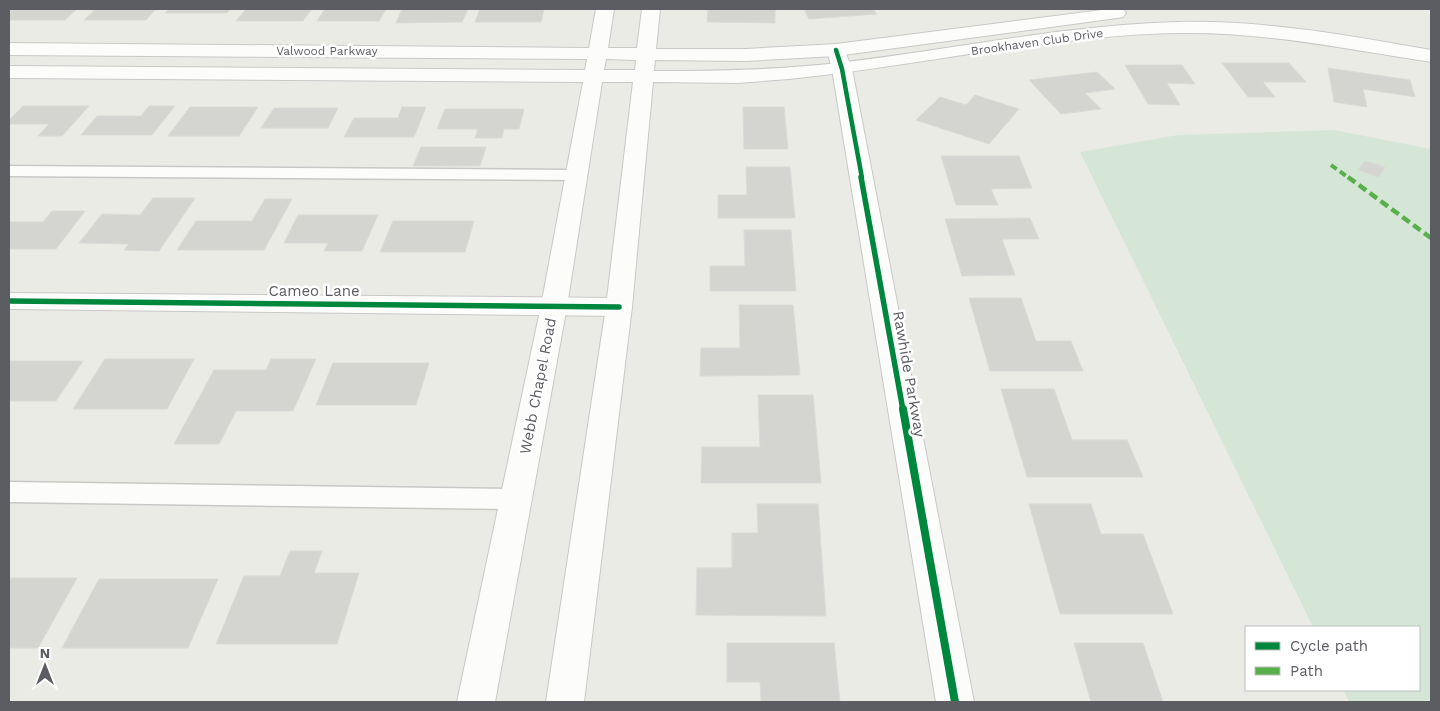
<svg xmlns="http://www.w3.org/2000/svg" width="1440" height="711" font-family="'Work Sans',sans-serif">
<style>
.green{fill:#d5e6d7}
.building{fill:#d4d4d1;stroke:#dadad6}
.lines{fill:none;stroke-linecap:round;stroke-linejoin:round}
.lane-casing{stroke:#c8c8c6;stroke-width:3}
.street-casing{stroke:#c8c8c6;stroke-width:2}
.secondary-casing{stroke:#c8c8c7;stroke-width:2}
.lane{fill:#fcfcfb;fill-rule:evenodd}
.street{fill:#fcfcfb;fill-rule:evenodd}
.secondary{fill:#fcfcfb;fill-rule:evenodd}
.quiet-far1{stroke:#58b04a;stroke-width:4;stroke-dasharray:7 4;stroke-linecap:butt}
.quiet{stroke:#58b04a;stroke-width:4.5;stroke-dasharray:9 4.5;stroke-linecap:butt}
.cycleway-far2-casing{stroke:#fff;stroke-width:7}
.cycleway-far1-casing{stroke:#fff;stroke-width:9}
.cycleway-casing{stroke:#fff;stroke-width:11}
.cycleway-far2{stroke:#00873e;stroke-width:4.5}
.cycleway-far1{stroke:#00873e;stroke-width:5.5}
.cycleway{stroke:#00873e;stroke-width:8}
.labels{text-anchor:middle;stroke-width:5;stroke-linejoin:round;paint-order:stroke}
.far-street-label{font-size:12px;fill:#5c5d63;stroke:#fff}
.street-label{font-size:15px;fill:#5c5d63;stroke:#fff}
</style>
<rect width="100%" height="100%" fill="#ebebe6"/>
<path class="green" d="M1334,130L1431,149V702H1349L1343,690H1419V627H1313L1080,152L1178,135Z"/>
<path class="building" d="M13,9H77L65,20H9V12Z
M96,9H156L146,20H84Z
M169,9H230L227,13H165Z
M246,9H312L303,21H236Z
M325,9H386L379,21H317Z
M402,9H468L462,22L396,23Z
M480,9H544L541,22H475Z
M708,9H775V23L707,22Z
M804,9H873L877,14L809,19Z
M1222,63H1289L1306,82H1263L1275,97H1248Z
M1125,65H1182L1195,84L1167,83L1180,105L1148,104Z
M1328,68L1410,80L1415,97L1363,89L1367,107L1334,102Z
M1097,72L1115,89L1085,93L1101,109L1061,114L1029,80Z
M975,95L1019,109L989,144L916,120L940,97L966,105Z
M23,106H89L62,136H38L49,124H9V120Z
M149,106H175L152,135H81L97,116H141Z
M190,107H258L239,136H168Z
M402,107H426L414,137H344L354,118H398Z
M743,107H784L788,149H744Z
M274,108H338L328,128H261Z
M445,109H524L519,129H504L502,138H475L478,129H437Z
M421,147H486L480,166H413Z
M941,156H1019L1032,188L991,189L998,205H956Z
M1365,161L1385,167L1379,177L1358,170Z
M746,167H790L795,218H718V195H747Z
M153,198H195L159,251L124,250L129,244L79,243L102,214L140,215Z
M265,199H292L264,250H177L196,221H252Z
M52,211H85L56,249H9V222H43Z
M298,215H378L362,251H324L328,243H284Z
M1030,218L1039,239H1002L1015,275L962,276L945,219Z
M393,221H474L465,252H380Z
M744,230H791L796,291H710V266H745Z
M969,298H1021L1036,341H1071L1083,371H990Z
M739,305H793L800,375L700,376L701,348H740Z
M105,359H194L167,409H73Z
M271,359H316L293,411H236L219,444H174L214,370H266Z
M9,361H83L56,401H9Z
M333,363H429L416,405H316Z
M1001,389H1054L1072,440H1127L1143,477H1027Z
M758,395H813L821,483H701L702,447H760Z
M757,504H818L826,616L696,615L697,568H732V533H758Z
M1029,504H1091L1101,534H1143L1173,614H1060Z
M290,551H322L314,573H359L337,644H216L244,576H280Z
M9,578H77L38,648H9Z
M99,579H218L188,648H62Z
M727,643H834L840,702H761L760,682H727Z
M1074,643H1143L1163,702H1091Z"/>
<g class="lines">
<defs>
<path id="lane" d="M9,166L575,170L581,171L584,175L581,179L575,180L9,176Z
M9,482L516,489L525,492L528,499L525,506L516,509L9,502Z"/>
<path id="street" d="M836,44L843,46L852,69L974,702H936L832,69L827,50L829,46Z
M9,293L619,298L628,301L632,307L628,313L619,316L9,309Z"/>
<path id="secondary" d="M596,9H614L608,48H637L642,9H660L656,49H746L836,44L1109,9H1123L1126,13L1123,17L1117,18L836,56L746,61L655,60L654,71C716,71 777,70 838,63C952,50 1064,25 1178,22C1263,20 1348,35 1431,50V62C1347,49 1265,32 1180,33C1049,35 919,66 789,79L738,83L653,82L632,307L584,702H546L606,307L633,82H602L567,306L495,702H457L541,306L583,82L9,78V66L585,70L587,59L9,55V43L589,48ZM606,59L636,60L635,70H604Z"/>
</defs>
<use href="#lane" class="lane-casing"/>
<use href="#street" class="street-casing"/>
<use href="#secondary" class="secondary-casing"/>
<use href="#lane" class="lane"/>
<use href="#street" class="street"/>
<use href="#secondary" class="secondary"/>
<path class="quiet-far1" d="M1331,165L1349,178"/>
<path class="quiet" d="M1348,177L1431,238"/>
<defs>
<path id="cycleway-far2" d="M836,50L842,69L862,178"/>
<path id="cycleway-far1" d="M861,177L903,410
M9,301L619,307"/>
<path id="cycleway" d="M903,409L955,702"/>
</defs>
<use href="#cycleway-far2" class="cycleway-far2-casing"/>
<use href="#cycleway-far1" class="cycleway-far1-casing"/>
<use href="#cycleway" class="cycleway-casing"/>
<use href="#cycleway-far2" class="cycleway-far2"/>
<use href="#cycleway-far1" class="cycleway-far1"/>
<use href="#cycleway" class="cycleway"/>
</g>
<g class="labels">
<g class="far-street-label">
<text transform="translate(1037 42) rotate(-8)" y="4">Brookhaven Club Drive</text>
<text x="327" y="55">Valwood Parkway</text>
</g>
<g class="street-label">
<text x="314" y="296">Cameo Lane</text>
<text transform="translate(909 374) rotate(80)" y="5">Rawhide Parkway</text>
<text transform="translate(538 386) rotate(-79)" y="5">Webb Chapel Road</text>
</g>
</g>
<rect width="1440" height="711" fill="none" stroke="#5c5d63" stroke-width="20"/>
<rect x="1245" y="626" width="175" height="65" fill="#ffffff" stroke="#bebec1"/>
<rect x="1255" y="642" width="25" height="8" fill="#00873e" stroke="#bebec1"/>
<text x="1290" y="651" font-size="15" fill="#5c5d63">Cycle path</text>
<rect x="1255" y="667" width="25" height="8" fill="#58b04a" stroke="#bebec1"/>
<text x="1290" y="676" font-size="15" fill="#5c5d63">Path</text>
<g transform="translate(45 666)" stroke="#ffffff" stroke-width="4" paint-order="stroke">
<path d="M0-4L9 19L0 12L-9 19Z" fill="#5c5d63"/>
<text y="-8" font-size="14" font-weight="bold" text-anchor="middle" fill="#5c5d63">N</text>
</g>
</svg>
